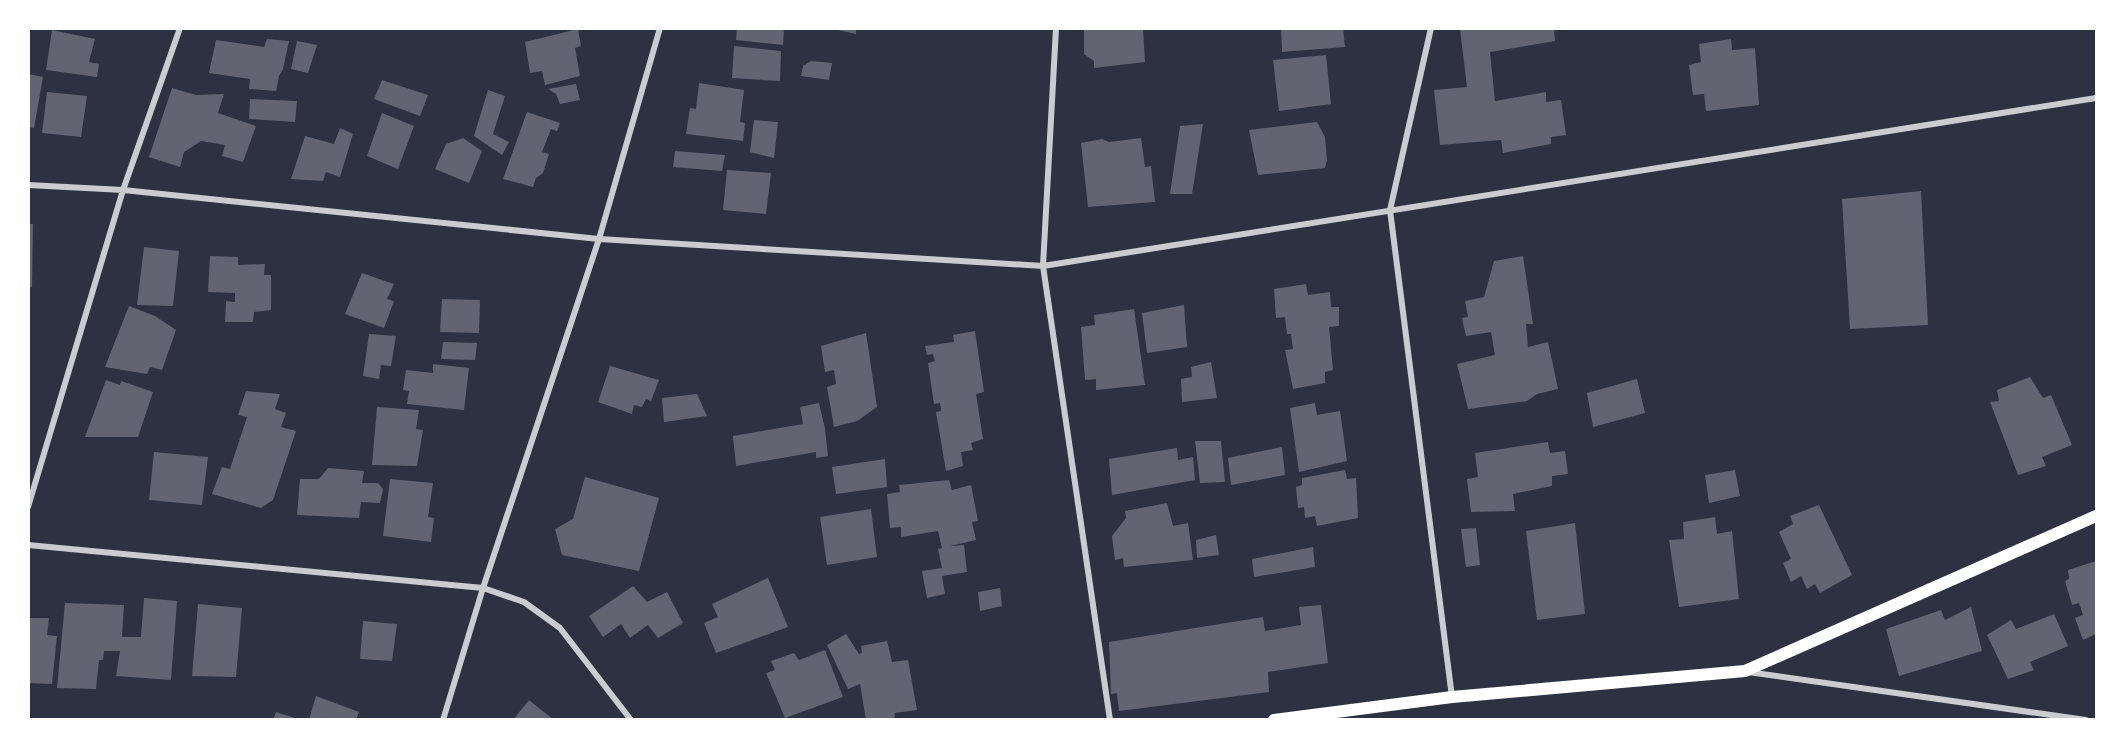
<svg xmlns="http://www.w3.org/2000/svg" width="2125" height="748" font-family="Mulish,sans-serif">
<style>
.building{fill:#626471}
.lines{fill:none;stroke-linecap:round;stroke-linejoin:round}
.minor{stroke:#caccd0;stroke-width:6}
.secondary{stroke:#fff;stroke-width:12}
</style>
<rect width="100%" height="100%" fill="#2d3142"/>
<path class="building" d="M737,28H784L783,45L736,40Z
M829,28H856V34Z
M1084,28H1143L1145,62L1094,68V61L1084,54Z
M1281,28H1343L1345,47L1282,52Z
M1554,28L1555,41L1490,52L1495,101L1546,92V102L1561,100L1566,135L1551,137V144L1503,153L1501,140L1440,145L1434,90L1467,87L1460,29Z
M578,29L581,46L575,48L580,76L545,85L542,71L530,73L525,42Z
M52,30L95,39L89,62L99,64L97,77L46,70Z
M267,39L289,41L283,69L279,76L276,91L249,89L250,79L209,73L216,40L264,47Z
M1731,39L1732,50L1755,48L1759,105L1706,111L1704,94L1693,95L1689,65L1701,62L1699,44Z
M297,41L317,45L308,73L291,69Z
M734,46L781,51L780,81L732,78Z
M1326,55L1331,104L1279,111L1273,60Z
M811,61L832,63L829,80L801,76L803,66Z
M28,74L43,77L34,128L28,127Z
M382,80L428,95L420,116L374,99Z
M699,83L744,90L740,122L745,123L743,141L686,134L690,108L696,109Z
M576,84L580,100L560,104L556,94L548,89Z
M172,88L196,95L224,94L218,113L256,126L243,162L222,156L225,145L201,141L184,152L180,167L149,157Z
M488,90L505,96L493,134L509,142L502,155L474,136Z
M47,92L87,96L81,137L42,133Z
M250,99L297,101L295,122L249,119Z
M527,112L560,123L557,131L551,129L542,152L549,154L543,173L536,178L533,187L503,179Z
M382,113L414,126L398,169L367,156Z
M754,120L778,122L774,158L750,152Z
M1317,122L1325,137L1327,160L1325,168L1258,175L1249,130Z
M1203,124L1192,194H1170L1180,126Z
M340,128L353,134L340,177L326,172L323,181L291,179L305,136L334,144Z
M463,138L482,151L469,183L435,169L446,144Z
M1141,138L1145,167L1151,166L1155,202L1088,207L1081,143L1102,139L1109,142Z
M675,151L725,155L722,171L673,167Z
M727,170L771,173L766,214L723,210Z
M1921,191L1928,325L1850,329L1842,199Z
M28,224H33L32,287H28Z
M144,247L179,251L173,306L137,305Z
M210,256L238,257V265L265,264L264,275H271V310L254,312L253,322H225L226,301L235,302V293L208,292Z
M1523,256L1533,324H1526L1528,347L1548,342L1558,389L1537,394L1527,401L1468,409L1457,364L1495,355L1491,332L1466,336L1462,318L1468,317L1465,301L1484,297L1494,261Z
M362,273L394,284L387,299L394,301L384,328L345,314Z
M1306,284L1308,295L1330,292L1331,307H1339V326L1329,327L1333,370L1325,372V383L1293,389L1285,350L1293,349L1291,334H1287L1285,317L1276,318L1274,289Z
M442,299L480,300L479,333L440,332Z
M1184,305L1187,347L1147,353L1142,313Z
M129,306L155,316L176,330L162,370L150,367L147,374L105,367Z
M1134,309L1145,385L1096,390V379L1085,380L1081,327L1095,325L1094,315Z
M975,331L984,392L976,394L983,439L971,443L973,450L961,452L963,466L946,471L936,412L941,411L940,403L934,404L928,363L935,361L933,354L927,355L925,346L954,342L953,335Z
M866,333L877,407L857,421L834,427L827,387L836,384L834,370L825,372L821,346Z
M369,334L396,336L391,366L381,365L379,379L363,376Z
M443,342L477,343L475,360L441,359Z
M1211,362L1217,398L1182,402L1181,379L1192,377L1191,367Z
M433,364L469,368L464,410L407,404L409,391L403,390L406,370L433,373Z
M610,366L659,380L651,401L646,399L642,407L634,405L632,414L598,402Z
M2030,377L2043,398L2051,395L2072,445L2042,457L2046,466L2018,475L1990,402L1999,401L1997,390Z
M1637,379L1645,413L1593,427L1587,393Z
M106,380L120,385L121,381L153,392L138,437H85Z
M246,391L280,394L275,409L286,413L281,427L296,431L273,500L261,508L212,494L222,467L230,469L247,417L238,415Z
M697,394L707,416L664,422L662,398Z
M819,403L825,429L828,456L816,458V452L736,466L733,436L803,424L800,407Z
M1315,403L1317,415L1340,411L1347,461L1299,472L1290,408Z
M377,407L419,410L416,429L423,430L417,466L372,465Z
M1195,441H1221L1225,482L1200,483Z
M1548,442L1550,453L1565,451L1568,474L1552,476V486L1513,494L1515,511L1471,512L1467,479L1478,477L1475,453Z
M1282,447L1285,475L1231,485L1228,458Z
M1177,448L1178,460L1193,457L1195,480L1112,495L1109,459Z
M154,452L208,457L202,505L149,500Z
M885,459L887,487L836,494L832,467Z
M328,468L364,471L362,483H378L383,489L380,503L361,502L359,518L297,515L300,479H319Z
M1345,470L1347,479L1356,478L1358,518L1317,526L1315,516L1305,518L1304,507L1298,508L1296,487L1302,485V478Z
M1735,470L1740,496L1709,503L1705,475Z
M585,477L659,498L639,571L562,555L555,529L573,519Z
M390,479L433,483L428,517L434,518L431,542L383,536Z
M949,480L952,490L971,485L978,521L972,522L976,540L950,546L964,545L967,572L942,576L945,594L927,598L922,571L942,568L938,549L942,548L938,531L901,537V527L890,528L887,494L900,492L899,485Z
M1167,503L1173,526L1188,523L1193,560L1124,567L1123,558L1115,560L1112,536L1126,518L1125,511Z
M1819,505L1852,575L1820,593L1815,584L1807,589L1801,576L1791,582L1783,563L1791,559L1779,532L1793,524L1790,516Z
M871,509L877,557L827,565L820,517Z
M1715,517L1717,534L1732,531L1739,599L1679,607L1669,540L1684,539L1683,522Z
M1575,523L1585,614L1537,620L1526,531Z
M1476,528L1480,565L1466,567L1461,529Z
M1216,535L1219,555L1197,558L1196,540Z
M1313,547L1315,567L1254,577L1252,559Z
M2096,561V634L2083,640L2075,618L2083,615L2079,603L2072,605L2065,581L2069,579L2068,570Z
M768,578L788,627L716,653L704,623L718,617L712,604Z
M633,586L647,602L667,592L683,623L658,638L648,625L630,638L621,624L603,637L589,616Z
M1000,588L1002,606L980,611L978,592Z
M144,598L177,601L171,680L116,676L120,651H104L103,660H99L96,689L57,688L65,603L124,605L122,637H141Z
M198,604L242,608L236,677L192,676Z
M1321,605L1328,663L1268,672L1269,692L1119,711L1117,693L1111,694L1109,642L1263,617L1265,631L1301,625L1299,607Z
M1971,607L1982,651L1899,676L1886,629L1941,610L1945,620Z
M2054,614L2068,646L2030,662L2034,670L2008,679L1987,635L2011,620L2016,629Z
M28,618H49L47,635L57,636L52,684L28,683Z
M363,621L397,624L392,661L360,659Z
M846,634L859,654L862,653L861,646L887,641L892,662L908,660L917,710L895,713L894,720H866L860,684L848,689L827,645Z
M825,650L843,697L785,718L766,673L775,670L771,661L794,653L799,660Z
M316,696L359,712L356,720H309Z
M529,700L554,720H513Z
M276,712L298,719V720H273Z"/>
<g class="lines">
<path class="minor" d="M1056,28L1043,266L1110,720
M1431,28L1390,210L1452,697
M28,185L123,190L599,239L1043,266L2096,98
M28,507L123,190L180,28
M28,545L483,588L524,602L560,628L631,720
M1748,672L2086,720
M443,720L483,588L599,239L660,28"/>
<path class="secondary" d="M1274,720L1452,697L1745,671L2096,516"/>
</g>
<rect width="2125" height="748" fill="none" stroke="#ffffff" stroke-width="60"/>
</svg>
